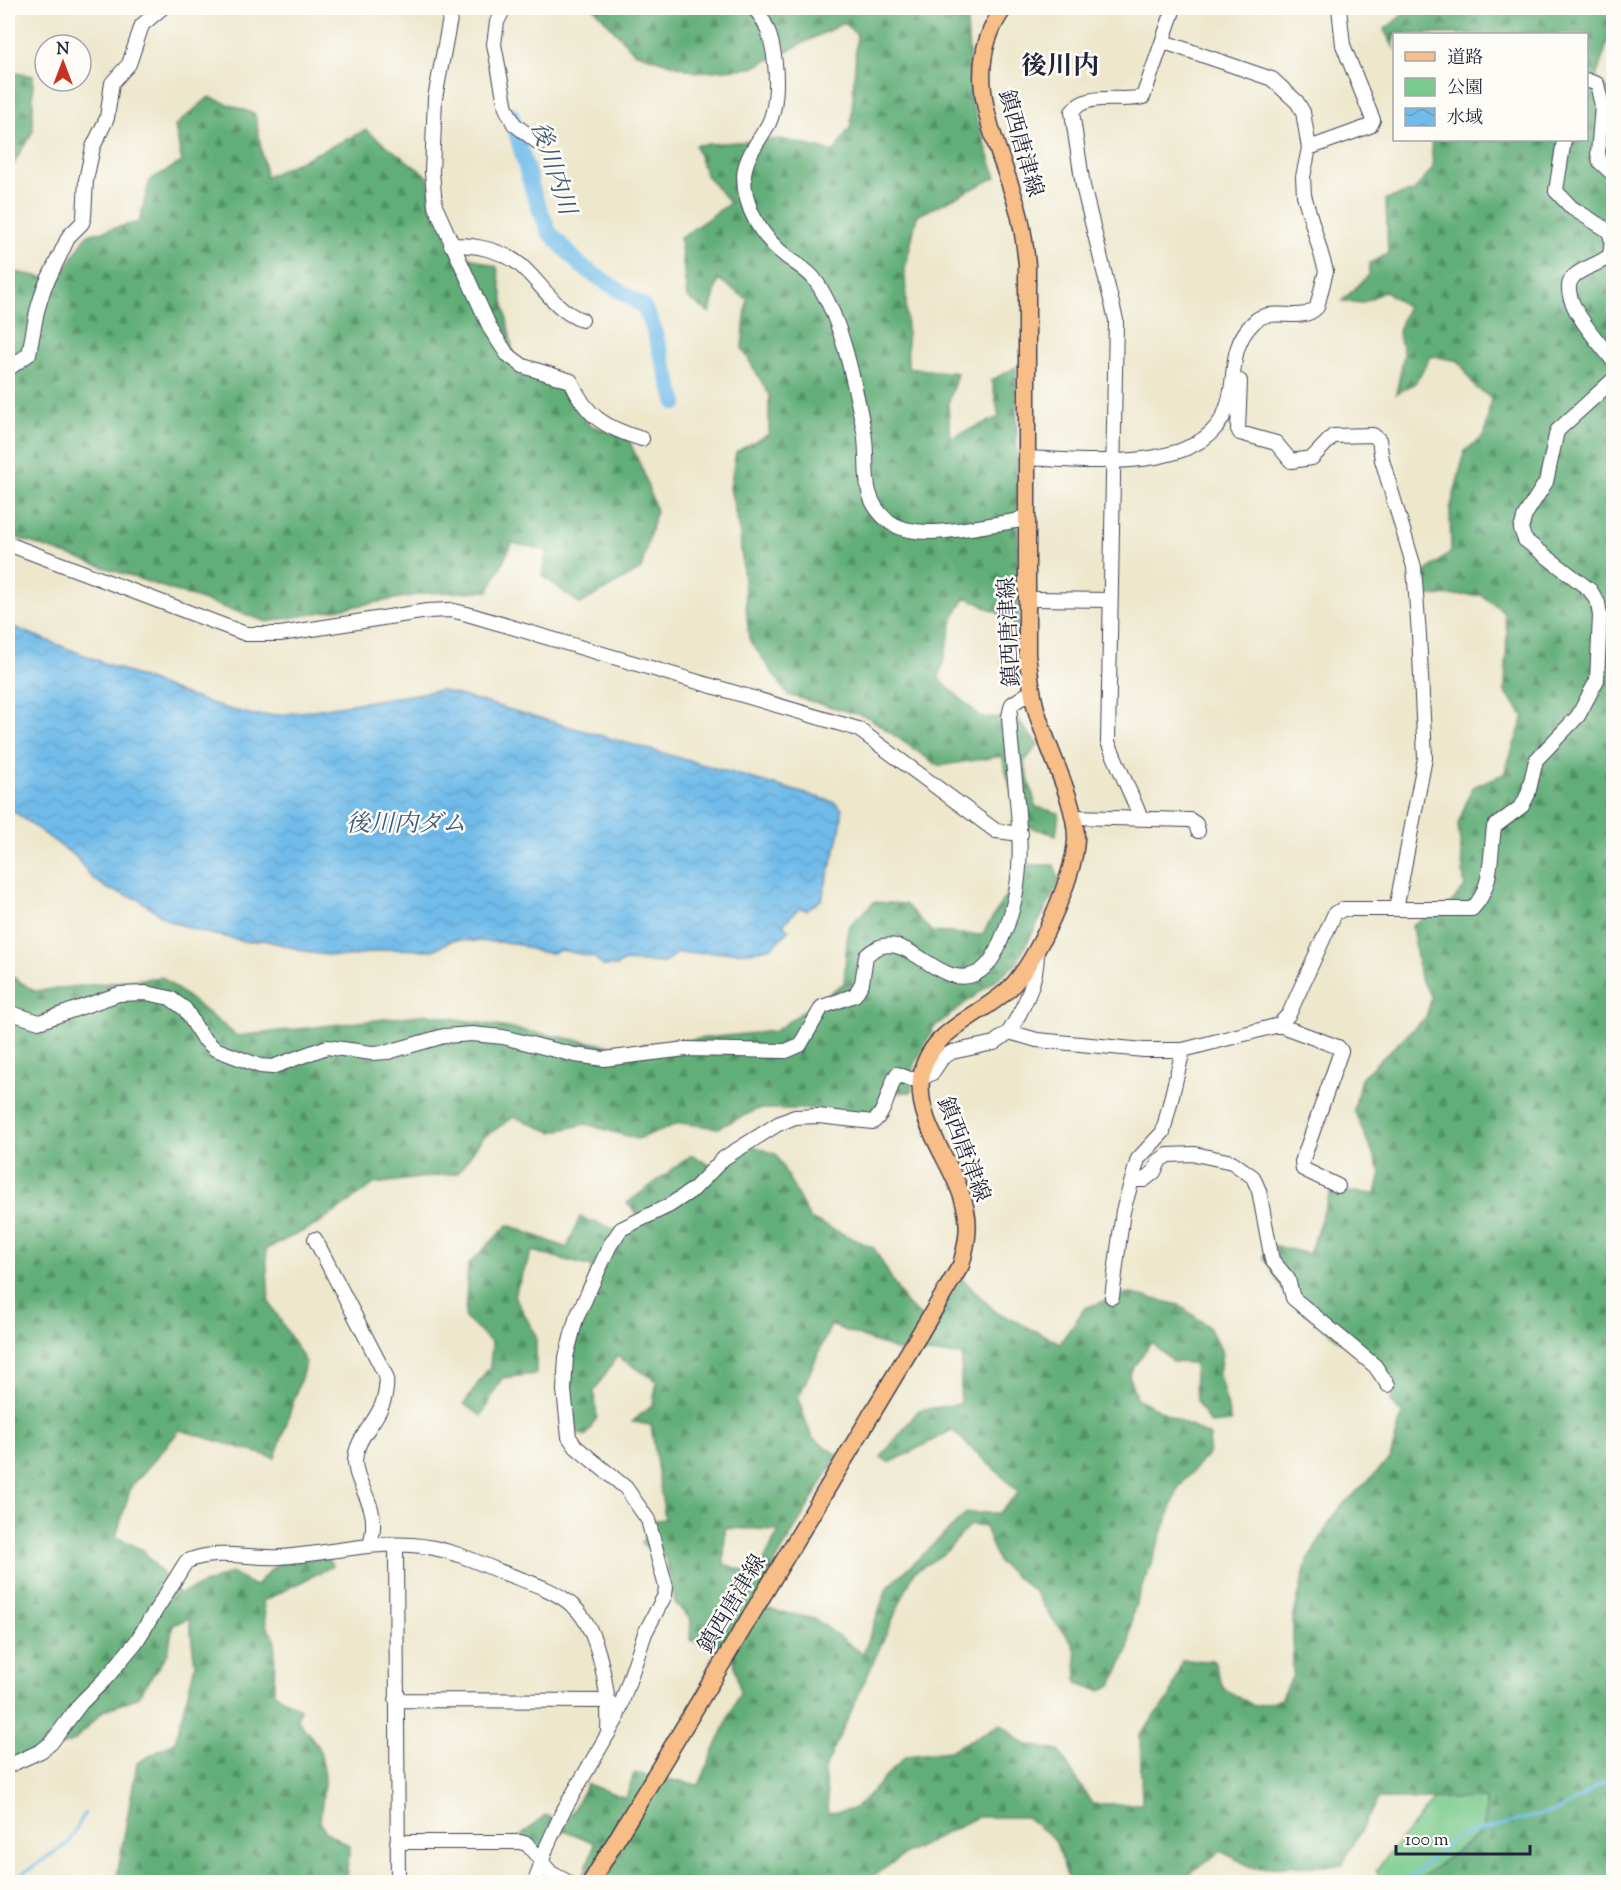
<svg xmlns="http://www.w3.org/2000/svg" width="1621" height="1890" font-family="'Sorts Mill Goudy','Noto Serif JP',serif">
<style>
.green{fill:#79ca8c;stroke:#4e7664;stroke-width:1.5}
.forest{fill:url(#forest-firs);stroke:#42685a;stroke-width:1.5;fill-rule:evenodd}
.water{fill:url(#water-waves);stroke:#496e92;stroke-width:1.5}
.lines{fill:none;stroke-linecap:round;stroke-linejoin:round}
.stream{stroke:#70bbe9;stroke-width:3}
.river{stroke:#70bbe9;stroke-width:16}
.minor-casing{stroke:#404051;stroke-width:16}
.major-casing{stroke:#404051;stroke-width:19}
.minor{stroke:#fff;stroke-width:14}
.major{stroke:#f7be87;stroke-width:16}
.labels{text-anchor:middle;stroke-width:5;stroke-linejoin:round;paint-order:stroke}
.street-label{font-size:22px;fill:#22223b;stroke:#fdfcf7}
.water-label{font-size:24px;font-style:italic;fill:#3d5878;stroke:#fdfcf7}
.quarter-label{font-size:26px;font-weight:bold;fill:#22223b;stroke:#fdfcf7}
</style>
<defs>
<pattern id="forest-firs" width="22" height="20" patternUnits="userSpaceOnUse" patternTransform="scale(1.5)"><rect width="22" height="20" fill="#62ae78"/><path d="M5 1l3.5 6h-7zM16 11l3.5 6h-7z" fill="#508d64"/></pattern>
<pattern id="water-waves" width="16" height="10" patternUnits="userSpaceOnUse" patternTransform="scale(1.5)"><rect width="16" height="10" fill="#70bbe9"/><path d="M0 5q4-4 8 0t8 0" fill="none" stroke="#61a0c9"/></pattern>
</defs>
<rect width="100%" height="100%" fill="#fdfcf7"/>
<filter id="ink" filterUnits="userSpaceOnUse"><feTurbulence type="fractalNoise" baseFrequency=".0167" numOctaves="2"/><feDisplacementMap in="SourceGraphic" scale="12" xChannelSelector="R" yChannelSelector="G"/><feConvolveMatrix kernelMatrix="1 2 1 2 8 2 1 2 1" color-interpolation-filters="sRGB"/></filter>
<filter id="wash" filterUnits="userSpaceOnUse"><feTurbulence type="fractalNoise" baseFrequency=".008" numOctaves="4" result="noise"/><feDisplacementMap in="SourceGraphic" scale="24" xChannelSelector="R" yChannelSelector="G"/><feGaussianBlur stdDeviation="1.35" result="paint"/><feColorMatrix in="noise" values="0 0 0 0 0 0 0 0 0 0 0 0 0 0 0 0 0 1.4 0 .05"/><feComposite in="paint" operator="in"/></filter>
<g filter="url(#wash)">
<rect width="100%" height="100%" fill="#ede7cc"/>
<path class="green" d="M1434,1799H1485L1484,1830L1416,1882H1382L1376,1870Z"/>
<path class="forest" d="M594,8H981L967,23L972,104L996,177L917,216L905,269L908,368L957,373L948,405L950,438L999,417L992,380L1016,367L1019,670L1001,663L1002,615L966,597L954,616L939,679L981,717L1017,718L1038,745L1024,762L1036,807L1059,813L1056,835L1020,824L1002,756L938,766L868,717L788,695L749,639L740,535L730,488L736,452L769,434V395L742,348L747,299L718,279L710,313L687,297L680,238L730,203L706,175L695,145L782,139L834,152L851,126L857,35L844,23L752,68L696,72L634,52Z
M1411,8H1613V38L1610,34L1596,78L1614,94V1240L1609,1244L1614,1256L1613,1882H1416L1484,1830L1485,1799H1378L1342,1865L1253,1868L1221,1851L1178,1882H1069L1055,1840L1026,1817H977L909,1852L864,1882H581L595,1843L564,1830L541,1852L520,1837L545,1815L566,1823L587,1784L626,1798L634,1773L699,1785L740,1692L732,1651L690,1640L691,1620L675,1603L665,1558L642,1544L651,1521L665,1519L651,1425L632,1422L653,1404L657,1381L617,1356L594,1391L597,1417L586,1436L570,1432L572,1357L592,1267L532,1251L514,1295L536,1336V1374L502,1378L481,1416L464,1404L490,1366L492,1343L465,1318L468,1265L508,1225L567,1248L580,1217L625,1233L642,1219L627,1203L692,1155L718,1170L751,1145L776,1154L810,1219L874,1248L906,1304L931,1324L962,1279L995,1311L1060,1343L1085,1308L1128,1293L1179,1305L1209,1327L1222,1352L1219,1374L1231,1422L1210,1424L1196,1400L1194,1363L1174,1362L1151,1342L1129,1374L1136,1398L1210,1436L1208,1454L1179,1487L1133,1612L1128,1650L1112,1685L1100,1691L1077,1683L1076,1651L1070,1639L1051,1618L1035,1592L998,1562L985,1527L970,1525L945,1553L914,1572L824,1771L829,1813L855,1809L906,1756L949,1751L1001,1724L1025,1744L1059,1751L1092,1804H1142L1140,1735L1170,1697L1182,1660L1214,1661L1223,1688L1254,1706L1281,1699L1293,1675V1619L1307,1561L1335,1513L1390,1459L1402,1414L1391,1401L1392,1382L1289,1300L1263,1256L1273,1245L1309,1254L1331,1190L1376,1194L1381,1173L1354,1110L1361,1078L1426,1017L1432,997L1420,978L1412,925L1450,904L1465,887L1458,824L1472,787L1504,774L1524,716L1505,692L1507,630L1503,611L1481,595L1421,596L1420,576L1451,552L1450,510L1465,451L1485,435L1491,398L1475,387L1459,361L1431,356L1415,383L1396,394L1404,355L1398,331L1407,307L1385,291L1362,303L1342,301L1369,275L1370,263L1388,254L1386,199L1414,191L1433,168L1431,140H1586V34H1394V48L1384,30ZM831,1325L901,1352L962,1355L960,1404L919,1410L881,1457L890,1463L952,1430L1019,1492L999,1513H967L887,1588L863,1654L815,1619L767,1609L765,1580L838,1455L812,1438L798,1399ZM725,1528L779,1530L757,1575L724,1564Z
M8,72L33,76V131L8,173Z
M209,97L255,114L266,177L366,130L427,176L451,250L497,267L516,368L560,386L589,425L628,438L643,471L656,511L641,569L580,604L542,575L547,551L512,543L489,591L428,593L267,622L8,535V267L15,272L58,280L87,235L139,222L150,180L182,162L175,126Z
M1024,865H1054L1060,882L1016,964L933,1028L914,1066L911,1092L885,1093L874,1117L814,1109H758L718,1128L680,1123L637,1139L586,1124L552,1132L514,1117L482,1138L458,1173L374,1184L320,1223L266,1249L269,1302L306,1362L275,1458L180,1430L131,1487L116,1537L143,1550L179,1594L231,1573L255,1586L276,1565L326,1556L333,1566L263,1601L266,1625L275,1639L274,1693L300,1709L297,1719L319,1747L325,1775L320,1821L326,1832L350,1846L346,1876L350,1882H116L137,1763L175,1742L195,1665L189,1618L173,1625L168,1653L137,1698L103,1711L74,1741L8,1765V974L34,991L162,977L237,1036L428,1014L618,1047L775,1031L844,983L848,927L874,902L905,904L932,932L982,935Z"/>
<path class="water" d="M8,625L183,694L225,708L253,715H281L441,690L834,802L842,809C842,840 828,868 822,899L807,910L799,908L783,924L789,930L772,947L750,952L677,953L664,963L624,961L617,966H603L594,957L561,950L553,953L539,952L515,943L453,940L433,950L389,949L348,957L317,954L264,940L249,942L201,932L169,921L138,899L108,889L91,877L76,857L8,807Z"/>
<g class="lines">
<path class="stream" d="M10,1882L68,1843L85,1813
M1405,1882L1456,1837L1562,1809L1614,1775"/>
<path class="river" d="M511,114L533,192L549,232L581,266L643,306L652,324L676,403"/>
</g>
</g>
<g filter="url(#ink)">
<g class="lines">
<defs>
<path id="minor" d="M452,8L435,98L432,172L435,206L491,330L507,354L523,366L571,381C586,417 606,428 642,439
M504,8L497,22L494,44L506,108L514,124L540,144
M753,8C777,26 782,96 769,123C760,140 745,156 744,176C744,209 762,238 787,257C796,264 809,271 815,280C842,317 855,387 864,431C870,464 858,496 887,520C915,544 981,525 1016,521L1027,515
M1586,80L1597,84L1602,106L1598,153L1600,162L1614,175
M1564,140L1556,191L1572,208L1609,231L1612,241L1610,255C1600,265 1582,267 1573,277C1555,297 1602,345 1614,362
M1309,148L1370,126L1373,120L1343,45L1339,8
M451,245C473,244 501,250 519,264C541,282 554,310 582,320
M8,369L29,354L37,311L44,288L69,236L82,223L84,217L86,180L93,147L107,118L112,83L129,64L142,25L162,8
M1240,381L1238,429L1240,433L1276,443L1291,461L1312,458L1333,436L1373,435L1379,440L1382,460L1414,567L1419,635L1425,758L1396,909
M1027,458C1084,460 1208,477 1228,404C1237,375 1228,348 1253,323C1271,304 1301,325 1317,307L1326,271L1304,195L1303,177L1309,148L1303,112L1297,102L1272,79L1164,42
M8,544L246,634H280L427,611L450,610L467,614L858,729L996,831L1021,834
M1032,599L1110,600
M1073,817L1190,820L1196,824L1198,831
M1141,818L1108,742L1116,320L1083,186L1072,112C1086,91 1122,103 1143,97L1174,8
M8,1012L39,1022L119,994L146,993L170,998L185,1009L202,1037L215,1049L260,1066L272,1067L327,1047L372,1053L388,1052L444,1036L472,1034L503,1037L575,1055L604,1059L686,1049L786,1051L800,1045L822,1007L855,995L862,983L866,956C904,918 937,994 977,973C990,966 996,953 1001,940C1035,868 1013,792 1009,716L1012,704L1032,691
M1279,1025L1338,1047L1341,1051L1302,1162L1303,1169L1338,1186
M1009,1032C1024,1007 1038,980 1037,950
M1134,1180H1144L1154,1172L1160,1160L1168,1155L1195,1154L1232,1162L1253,1177L1259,1191L1272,1260L1288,1279L1293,1298L1375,1366L1388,1385
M315,1239L386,1376C390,1417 356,1430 355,1461C355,1477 367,1494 371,1509C375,1521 373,1534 370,1546
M1112,1297L1123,1211L1138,1159L1163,1132L1183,1050
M396,1545L398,1882
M396,1700L609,1701
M8,1766L41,1751L51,1743L81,1703L108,1676L136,1642L186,1562C212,1548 251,1559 280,1557C324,1554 368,1542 412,1545C443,1547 471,1559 499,1571C524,1581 553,1588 573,1606C600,1629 610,1697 608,1730
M397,1842H520L527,1844L551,1873L568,1882
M535,1882L547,1846L562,1813L616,1720L645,1633L665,1595L666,1587L648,1520L626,1488L576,1447L569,1437L564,1390L566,1357L576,1319L610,1245L621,1229L670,1205L694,1189L724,1158L778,1124L795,1117L818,1116L873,1122C887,1112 888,1088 897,1074L910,1079H921L932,1073L942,1058L952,1052L994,1043L1009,1032L1037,1040L1144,1050H1183L1279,1025L1289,1014L1335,913L1344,909H1472C1493,888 1490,856 1494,827L1522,806L1528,794L1536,760L1578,716L1597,680L1600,616L1598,603L1590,590L1525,540L1521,529L1525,515L1546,482L1557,431L1614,379"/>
<path id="major" d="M591,1882L961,1265C966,1247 970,1229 966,1211C957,1166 916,1126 921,1079C926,1031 980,1017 1010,988C1037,961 1074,877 1076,840C1077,802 1046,747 1036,709C1031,692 1030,673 1027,655V265C1025,246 1023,228 1018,210C999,142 956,74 1004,8"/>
</defs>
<use href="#minor" class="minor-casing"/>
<use href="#major" class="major-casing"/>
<use href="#minor" class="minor"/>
<use href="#major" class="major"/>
</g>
</g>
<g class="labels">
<g class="street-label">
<text transform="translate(1022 143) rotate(74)" y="8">鎮西唐津線</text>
<text transform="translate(1008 632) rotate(-93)" y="8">鎮西唐津線</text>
<text transform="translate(965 1149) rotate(69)" y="8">鎮西唐津線</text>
<text transform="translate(731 1603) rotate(-59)" y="8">鎮西唐津線</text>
</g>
<g class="water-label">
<text transform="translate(554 168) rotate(72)" y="8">後川内川</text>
<text x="406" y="831">後川内ダム</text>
</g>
<g class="quarter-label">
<text x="1060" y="74">後川内</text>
</g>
</g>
<rect width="1621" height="1890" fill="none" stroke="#fdfcf7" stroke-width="30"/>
<rect x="1393" y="33" width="195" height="108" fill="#fdfcf7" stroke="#a5a5ac" stroke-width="1.5"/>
<rect x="1405" y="52" width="30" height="9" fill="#f7be87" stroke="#a5a5ac" stroke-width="1.5"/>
<text x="1447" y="63" font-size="18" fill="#22223b">道路</text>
<rect x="1405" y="78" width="30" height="18" fill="#79ca8c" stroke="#a5a5ac" stroke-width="1.5"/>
<text x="1447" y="93" font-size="18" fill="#22223b">公園</text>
<rect x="1405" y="108" width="30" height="18" fill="url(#water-waves)" stroke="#a5a5ac" stroke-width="1.5"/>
<text x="1447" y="123" font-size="18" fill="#22223b">水域</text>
<g transform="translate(63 63)"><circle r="28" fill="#fdfcf7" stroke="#a5a5ac" stroke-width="1.5"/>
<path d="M0-4.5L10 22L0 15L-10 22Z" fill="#c8321e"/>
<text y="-9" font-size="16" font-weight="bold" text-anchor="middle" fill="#22223b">N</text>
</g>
<path d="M1396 1845v9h134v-9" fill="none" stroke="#22223b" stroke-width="3"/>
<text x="1405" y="1845" font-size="18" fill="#22223b" stroke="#fdfcf7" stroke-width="4.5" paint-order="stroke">100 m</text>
</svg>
